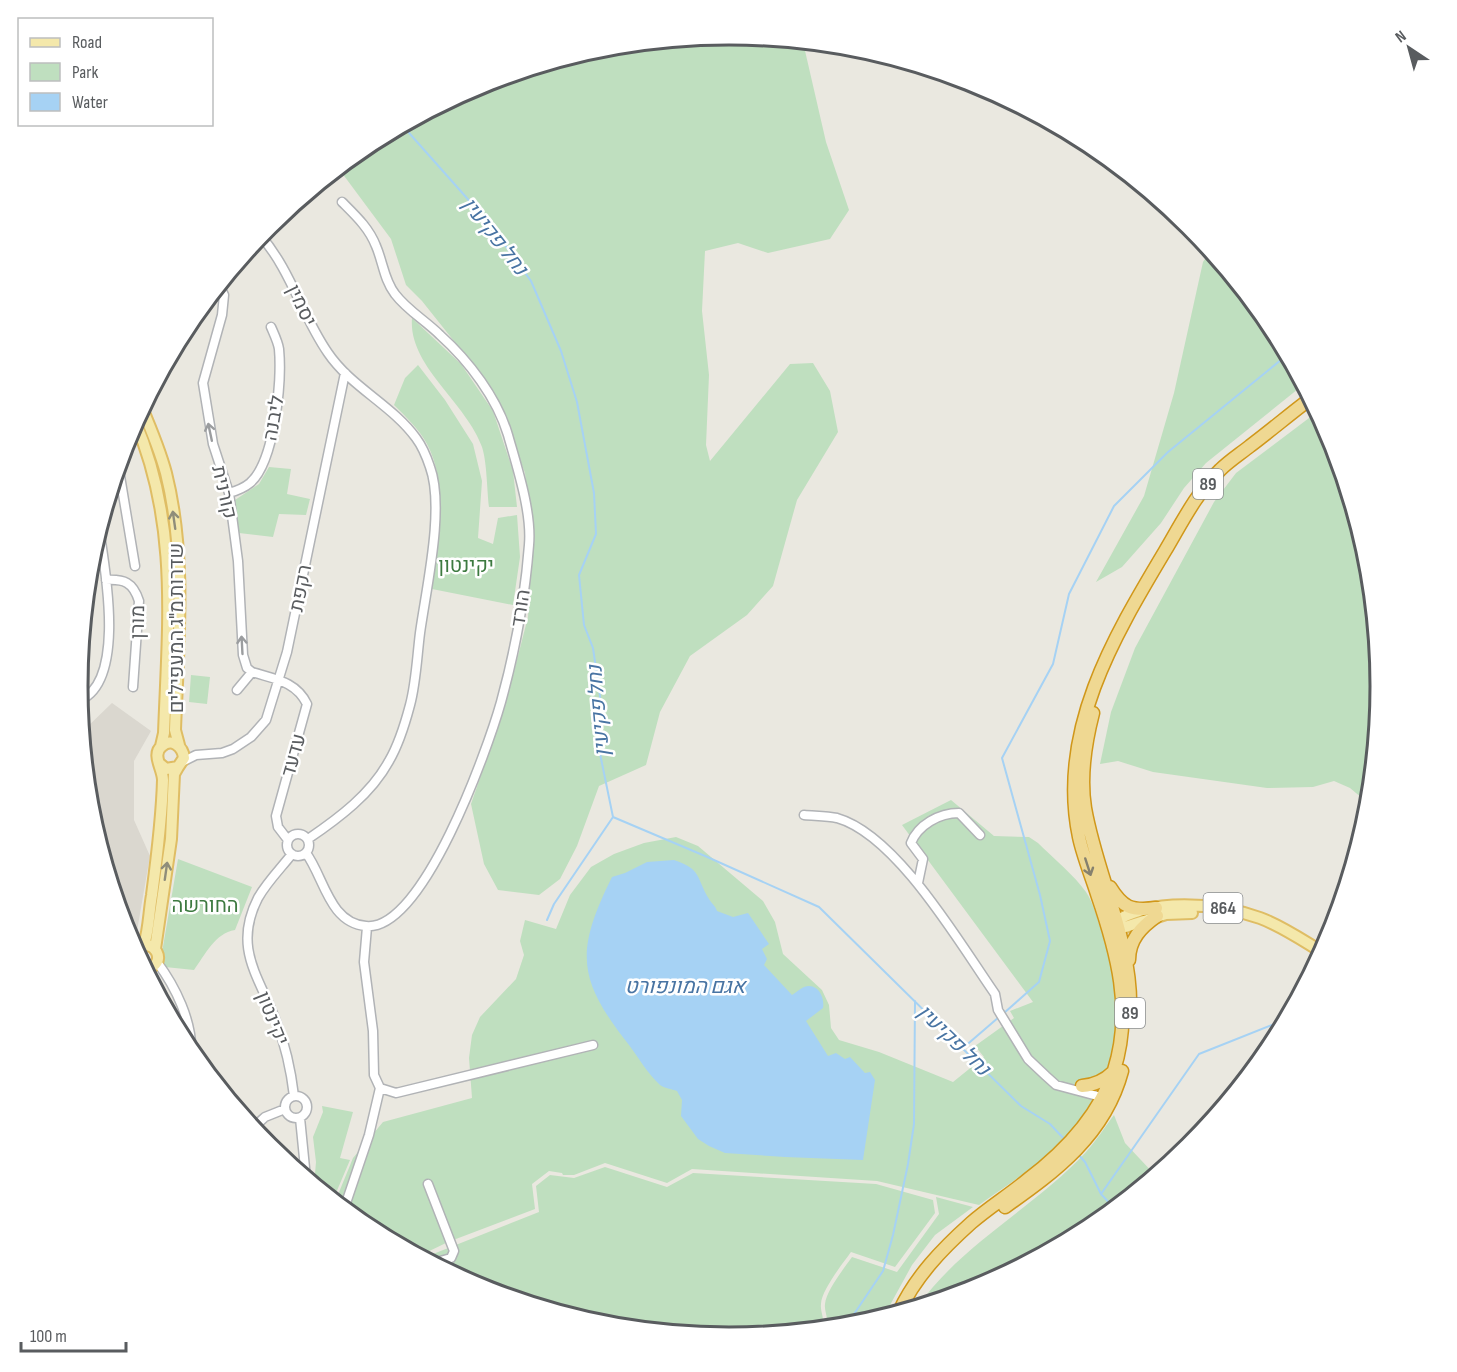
<svg xmlns="http://www.w3.org/2000/svg" width="1457" height="1372" font-family="'Sofia Sans Condensed',Heebo,sans-serif">
<style>
.education{fill:#dad7cf}
.green{fill:#bfdfbf}
.water{fill:#a6d2f4}
.lines{fill:none;stroke-linecap:round;stroke-linejoin:round}
.stream{stroke:#a6d2f4;stroke-width:2}
.minor-casing{stroke:#b1b3b6;stroke-width:11}
.major-casing{stroke:#dfbd64;stroke-width:14}
.highway-casing{stroke:#d0971a;stroke-width:15}
.minor{stroke:#fff;stroke-width:8}
.major{stroke:#f4e8ab;stroke-width:10}
.highway{stroke:#efd892;stroke-width:12}
.oneway{stroke:#9b9d9f}
.oneway2{stroke:#8f8d7a}
.oneway3{stroke:#86816e}
.labels{text-anchor:middle;stroke-width:5;stroke-linejoin:round;paint-order:stroke}
.shield{fill:#fff;stroke:#8b8d8f;stroke-width:1.5}
.shield-label{font-size:18px;font-weight:bold;fill:#595c5f}
.street-label{font-size:20px;fill:#595c5f;stroke:#fff}
.park-label{font-size:20px;fill:#3d7a40;stroke:#fff}
.water-label{font-size:21px;font-style:italic;fill:#4874a3;stroke:#fff}
.rim{fill:none;stroke:#595c5f;stroke-width:3}
</style>
<rect width="100%" height="100%" fill="#eae8e0"/>
<path class="education" d="M112,703L151,731L134,761V820L150,856L137,931L126,933L89,813L82,732Z"/>
<path class="green" d="M729,35L803,42L826,142L849,210L830,239L768,253L738,243L705,251L702,311L709,375L706,445L710,461L790,364L813,363L830,391L838,432L797,500L773,586L747,615L690,656L660,712L646,765L599,786L577,846L560,879L539,895L498,890L484,864L471,804L505,706L528,617L532,545L525,473L500,406L469,360L422,301L406,285L391,239L339,169L303,196L367,144L480,84L602,47Z
M1210,251L1270,324L1303,385L1206,463L1184,488L1161,523L1122,567L1096,582L1144,496L1174,393L1203,262Z
M412,318L461,364L493,411L513,471L517,507H489C487,491 487,462 482,447C467,403 408,366 412,318Z
M418,365L445,400L473,444L482,481L478,538L493,544L498,518L517,515L520,557L513,605L432,589C436,542 450,487 427,444C419,429 406,417 394,405L405,378Z
M1317,412L1331,437L1368,559L1380,686L1368,803L1350,788L1334,781L1313,787L1267,788L1153,772L1118,761L1100,764L1111,712L1135,648L1214,502L1236,473Z
M269,467L291,469L287,494L310,499L306,515L279,514L273,537L239,533L235,500L259,484Z
M191,675L210,677L207,704L189,702Z
M951,800L994,836L1029,837L1038,843C1052,857 1075,876 1086,892C1093,902 1097,918 1101,930C1128,1004 1121,1074 1068,1134C1044,1163 1009,1183 979,1205L877,1181L692,1169L667,1183L605,1163L574,1175H563L562,1173L549,1171L532,1184L535,1209L448,1242L419,1256L366,1228L335,1202L353,1158L383,1122L472,1098L469,1058L472,1035L480,1017L516,979L524,955L520,941L525,920L556,929L570,895L591,867L614,854L644,843L676,837L698,846L763,901L775,922L783,954L822,990L829,1005L831,1028L839,1040L879,1052L953,1082L984,1057L975,1046L1014,1018L1010,1011L1033,1002L902,825Z
M178,859L252,887L235,930C215,933 205,955 194,970L165,967L159,970Z
M322,1106L353,1112L340,1158L350,1160L333,1200L314,1185L316,1162L313,1137L323,1112Z
M1114,1115L1125,1143L1155,1175L1090,1228L977,1288L918,1306C963,1243 1034,1208 1086,1152C1096,1141 1105,1127 1114,1115Z
M605,1167L667,1187L693,1173L876,1184L933,1200L935,1213L895,1267L851,1252C843,1263 821,1291 821,1304C820,1313 825,1316 822,1328L728,1337L601,1325L479,1288L423,1258L539,1212L536,1186L550,1175L574,1178Z
M936,1197L973,1207L935,1235L912,1265L884,1316L855,1325L826,1328C829,1316 824,1312 825,1304C826,1291 845,1267 852,1257L897,1272L939,1214Z"/>
<path class="water" d="M674,860C702,869 696,878 709,899C712,904 715,905 717,911L733,917L748,913L769,944L762,949L767,959L764,965L792,995C795,993 800,989 804,987C818,982 825,998 823,1008L806,1021L828,1056L836,1053L845,1059L850,1057L865,1073L870,1072L875,1080L863,1160L785,1157L725,1153L709,1146L698,1139L681,1116L682,1100L677,1091C672,1089 664,1088 660,1085C648,1074 638,1057 629,1045C577,979 575,952 612,877L625,873L647,862Z"/>
<g class="lines">
<path class="stream" d="M402,125L489,223L531,281L561,351L577,402L594,493L596,534L579,575L584,625L593,648L600,696L597,739L613,817L705,856L819,907L1021,1106L1050,1124L1066,1141
M547,920L554,904L613,817
M1004,1013L1039,982L1050,941L1040,895L1002,758L1053,664L1069,594L1114,506L1168,452L1287,355
M963,1048L999,1017
M1078,1154L1085,1162L1101,1194L1114,1208
M1101,1194L1199,1054L1272,1025L1283,1024
M846,1326L883,1271L893,1235L908,1164L914,1124L915,1001"/>
<defs>
<path id="minor" d="M260,235C291,270 302,316 328,353C351,387 392,405 416,438C422,446 427,458 430,467C445,508 426,589 420,633C417,657 416,683 410,705C405,724 399,744 389,761C371,794 339,818 308,839
M219,285L224,295L222,315L203,383L213,444L229,493L238,561L243,655L247,668L252,672C274,679 296,681 307,704L276,816L278,827L288,840
M118,464L135,566
M229,493C236,491 244,488 250,483C275,461 282,381 279,349C278,342 274,334 271,327
M106,580C124,579 133,582 139,601L133,687
M237,690L252,672
M78,701C127,684 105,568 99,529
M182,762L196,755L222,753L233,749L251,737L266,720L287,652L345,373
M804,815C815,816 827,816 837,818C897,835 960,944 995,994L998,1010L1028,1059L1046,1076L1056,1085L1105,1098
M287 845a11 11 0 1 1 22 0a11 11 0 1 1-22 0Z
M306,853C324,877 329,923 366,926C423,932 488,748 501,702C515,651 525,598 529,545C532,512 517,467 508,435C497,398 469,361 440,335C426,321 407,310 395,294C384,280 383,262 376,246C369,228 356,216 342,202
M292,854C281,868 267,882 258,898C232,949 260,977 277,1024C286,1047 291,1071 294,1096
M918,883L923,859L911,843C918,825 939,813 959,813L980,835
M157,962C175,986 193,1022 191,1053
M380,1088L396,1093L593,1045
M285 1107a11 11 0 1 1 22 0a11 11 0 1 1-22 0Z
M300,1118L306,1178
M253,1128L265,1117L285,1109
M428,1184L454,1251L451,1258L433,1263
M344,1209L369,1135L380,1088L374,1075L373,1031L364,962L367,927"/>
<path id="major" d="M142,408C151,429 160,451 166,473C187,556 178,645 175,730L179,745
M135,421C179,524 168,624 164,733L161,746
M1111,924C1150,897 1218,903 1260,918C1282,926 1302,940 1322,952
M1111,926L1119,929L1166,914L1192,913
M144,945C149,930 149,912 152,895C157,857 162,819 163,780C163,769 151,754 162,746C172,737 183,747 184,758L178,767L166,769L160,764
M155,949L171,839L174,774L178,767
M136,952C152,930 172,968 144,968"/>
<path id="highway" d="M1093,713C1085,744 1080,777 1085,808C1097,877 1133,942 1130,1013
M1110,887C1123,908 1131,911 1156,908
M1129,960C1129,940 1141,927 1157,916
M1082,1086C1095,1085 1104,1081 1113,1072
M1005,1207C1056,1171 1105,1135 1122,1071
M899,1312C915,1277 942,1249 971,1223C988,1208 1009,1195 1027,1180C1064,1152 1099,1116 1114,1070C1133,1011 1117,952 1097,894C1091,875 1083,856 1079,837C1057,732 1113,638 1165,551C1181,524 1197,492 1220,470C1229,461 1240,454 1250,446C1270,431 1290,414 1310,399"/>
</defs>
<use href="#minor" class="minor-casing"/>
<use href="#major" class="major-casing"/>
<use href="#highway" class="highway-casing"/>
<use href="#minor" class="minor"/>
<use href="#major" class="major"/>
<use href="#highway" class="highway"/>
</g>
<defs><path id="oneway-shaft" d="M-6 0H5M1.5-3L5.5 0L1.5 3" fill="none" stroke-width="1.6" stroke-linecap="round" stroke-linejoin="round" transform="scale(1.5)"/></defs>
<g class="oneway">
<use href="#oneway-shaft" transform="translate(210 432) rotate(-102)"/>
<use href="#oneway-shaft" transform="translate(242 645) rotate(-93)"/>
</g>
<g class="oneway2">
<use href="#oneway-shaft" transform="translate(174 520) rotate(-98)"/>
<use href="#oneway-shaft" transform="translate(166 871) rotate(-82)"/>
</g>
<use class="oneway3" href="#oneway-shaft" transform="translate(1088 867) rotate(72)"/>
<g class="labels">
<g class="shield">
<rect x="1193" y="469" width="30" height="30" rx="4.5"/>
<rect x="1203.5" y="893" width="39" height="30" rx="4.5"/>
<rect x="1115" y="998" width="30" height="30" rx="4.5"/>
</g>
<g class="shield-label">
<text x="1208" y="490">89</text>
<text x="1223" y="914">864</text>
<text x="1130" y="1019">89</text>
</g>
<g class="street-label">
<text transform="translate(302 305) rotate(64)" y="7">יסמין</text>
<text transform="translate(273 418) rotate(-80)" y="7">ליבנה</text>
<text transform="translate(225 492) rotate(77)" y="7">קורנית</text>
<text transform="translate(300 588) rotate(-79)" y="7">רקפת</text>
<text transform="translate(520 608) rotate(-81)" y="7">הורד</text>
<text transform="translate(137 622) rotate(-89)" y="7">מורן</text>
<text transform="translate(176 628) rotate(-90)" y="7">שדרות מ"ג המעפילים</text>
<text transform="translate(293 755) rotate(-74)" y="7">עדעד</text>
<text transform="translate(273 1018) rotate(68)" y="7">יקינטון</text>
</g>
<g class="park-label">
<text x="466" y="572">יקינטון</text>
<text x="205" y="912">החורשה</text>
</g>
<g class="water-label">
<text transform="translate(495 236) rotate(52)" y="7">נחל פקיעין</text>
<text transform="translate(598 711) rotate(-95)" y="7">נחל פקיעין</text>
<text x="685" y="993">אגם המונפורט</text>
<text transform="translate(954 1040) rotate(44)" y="7">נחל פקיעין</text>
</g>
</g>
<path d="M0 0H1457V1372H0ZM88 686a641 641 0 1 1 1282 0a641 641 0 1 1-1282 0Z" fill="#fff" fill-rule="evenodd"/>
<path class="rim" d="M88 686a641 641 0 1 1 1282 0a641 641 0 1 1-1282 0Z"/>
<rect x="18" y="18" width="195" height="108" fill="#ffffff" stroke="#bdbebf" stroke-width="1.5"/>
<rect x="30" y="38" width="30" height="9" fill="#f4e8ab" stroke="#bdbebf" stroke-width="1.5"/>
<text x="72" y="48" font-size="18" fill="#595c5f">Road</text>
<rect x="30" y="63" width="30" height="18" fill="#bfdfbf" stroke="#bdbebf" stroke-width="1.5"/>
<text x="72" y="78" font-size="18" fill="#595c5f">Park</text>
<rect x="30" y="93" width="30" height="18" fill="#a6d2f4" stroke="#bdbebf" stroke-width="1.5"/>
<text x="72" y="108" font-size="18" fill="#595c5f">Water</text>
<g transform="translate(1409 48) rotate(324)" stroke="#ffffff" stroke-width="4.5" paint-order="stroke">
<path d="M0-4.5L10 22L0 15L-10 22Z" fill="#595c5f"/>
<text y="-9" font-size="16" font-weight="bold" text-anchor="middle" fill="#595c5f">N</text>
</g>
<path d="M21 1342v9h105v-9" fill="none" stroke="#595c5f" stroke-width="3"/>
<text x="30" y="1342" font-size="18" fill="#595c5f" stroke="#ffffff" stroke-width="4.5" paint-order="stroke">100 m</text>
</svg>
